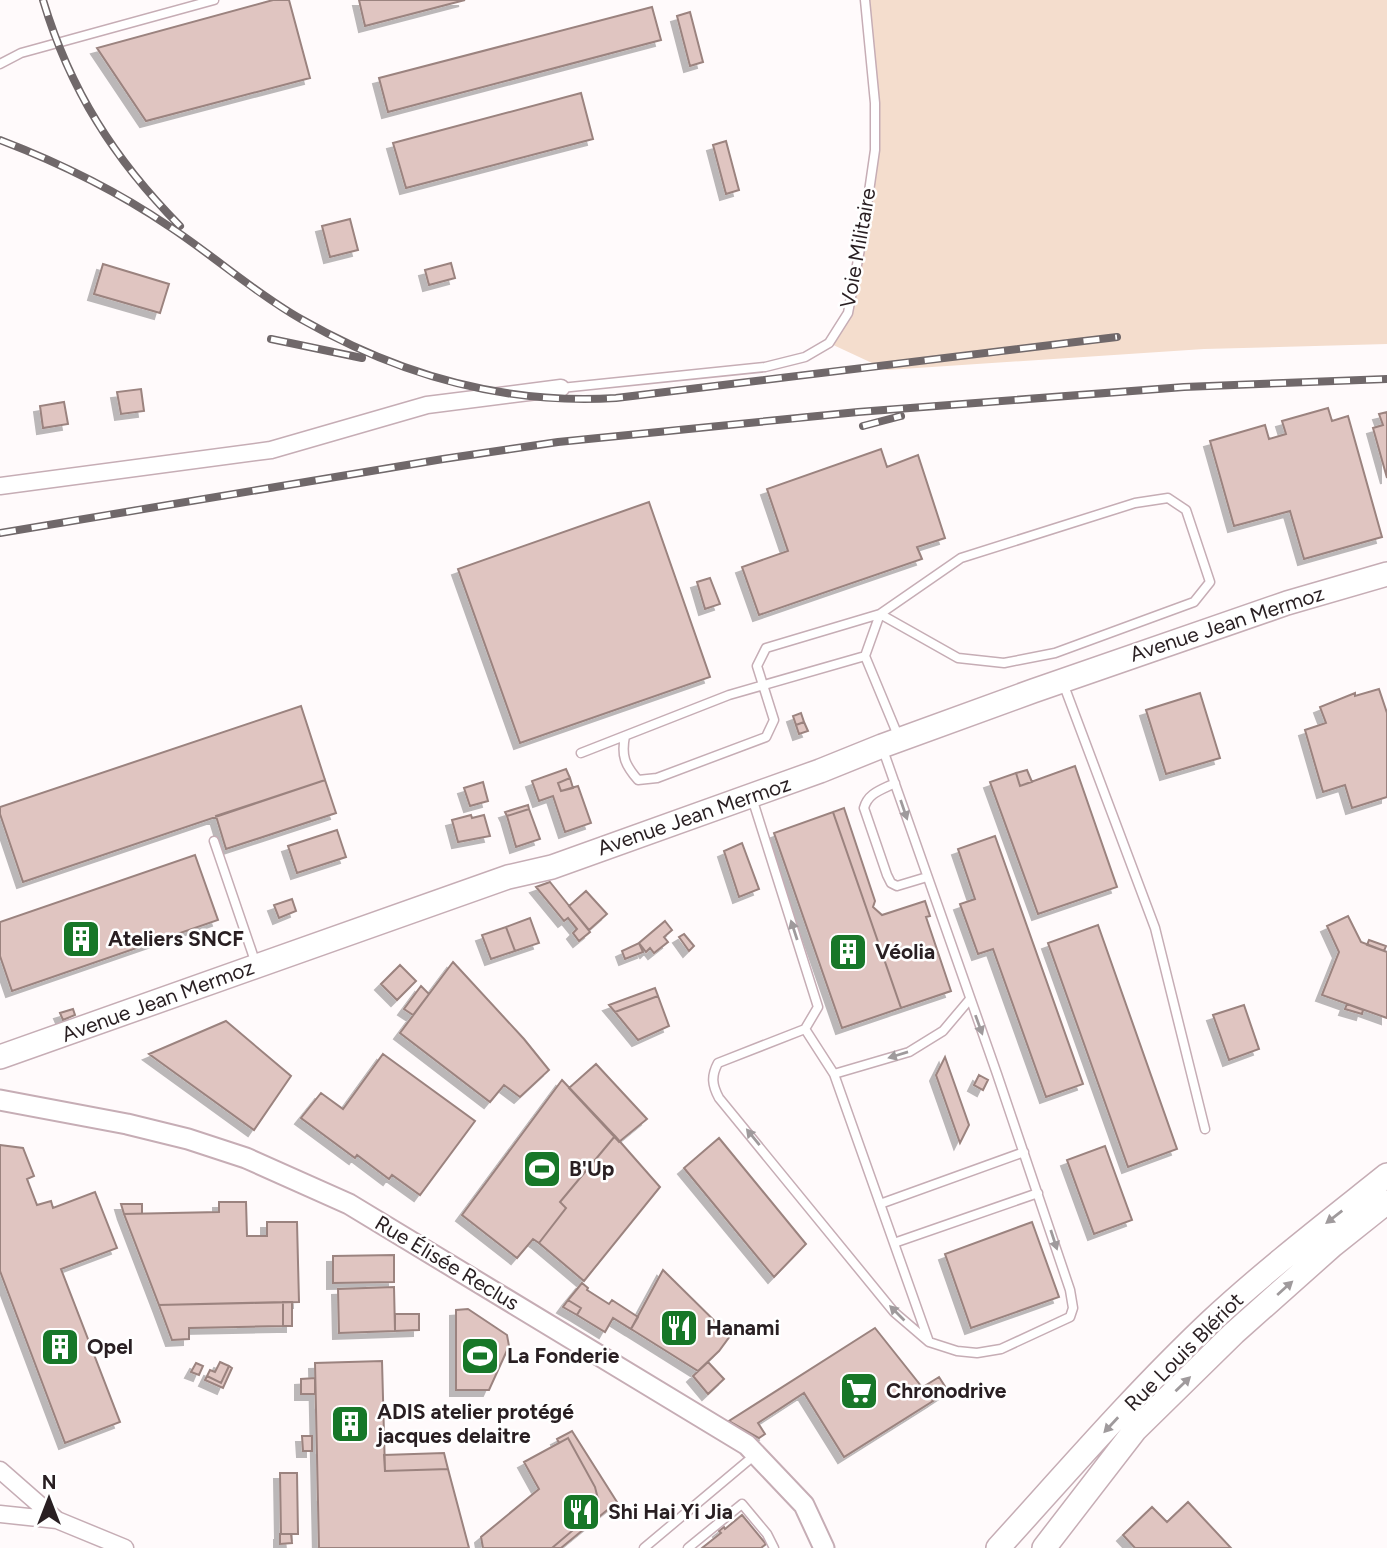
<svg xmlns="http://www.w3.org/2000/svg" width="1387" height="1548" font-family="Figtree,sans-serif">
<style>
.green{fill:#f4ddcd}
.building{fill:#e0c5c1;stroke:#9b837f;stroke-width:2;filter:url(#shadow)}
.lines{fill:none;stroke-linecap:round;stroke-linejoin:round}
.service-casing{stroke:#c6adb5;stroke-width:11}
.minor-casing{stroke:#c6adb5;stroke-width:19}
.tertiary-casing{stroke:#c6adb5;stroke-width:23}
.secondary-casing{stroke:#c6adb5;stroke-width:26}
.service{stroke:#fff;stroke-width:8}
.minor{stroke:#fff;stroke-width:16}
.tertiary{stroke:#fff;stroke-width:19}
.secondary{stroke:#fff;stroke-width:23}
.rail-casing{stroke:#70686a;stroke-width:8}
.rail{stroke:#fff;stroke-width:5;stroke-dasharray:16;stroke-linecap:butt}
.oneway{fill:#9f9a9c}
.labels{text-anchor:middle;stroke-width:5;stroke-linejoin:round;paint-order:stroke}
.street-label{font-size:21px;fill:#291f22;stroke:#fff}
.poi-label{font-size:21px;font-weight:bold;fill:#291f22;stroke:#fff;text-anchor:start}
</style>
<defs>
<filter id="shadow"><feDropShadow dx="-6" dy="6" stdDeviation="0" flood-color="#0004"/></filter>
</defs>
<rect width="100%" height="100%" fill="#fffafb"/>
<path class="green" d="M865,0H1387V344L1204,349L887,370L829,343L848,313L875,150Z"/>
<path class="building" d="M273,0H289L310,78L146,121L97,48Z
M359,0H465L365,26Z
M652,7L661,40L388,112L379,78Z
M690,12L703,62L690,66L677,16Z
M581,93L593,139L406,188L393,143Z
M726,141L739,190L726,194L713,145Z
M350,219L358,250L330,257L322,226Z
M451,263L455,278L429,285L425,270Z
M103,264L169,284L160,313L94,294Z
M141,389L144,411L121,414L117,392Z
M64,402L68,424L43,428L40,406Z
M1328,408L1332,421L1348,416L1382,537L1304,559L1290,511L1234,526L1210,441L1265,425L1269,439L1286,434L1282,421Z
M1387,412V478L1373,428L1383,425L1379,414Z
M881,449L887,467L918,455L945,538L917,547L922,559L759,615L742,567L788,551L767,489Z
M649,502L710,677L520,743L458,569Z
M710,578L720,604L705,609L697,582Z
M1379,689L1387,713V797L1352,808L1345,785L1323,792L1305,730L1326,723L1320,707L1355,693V696Z
M1200,693L1220,758L1166,774L1146,710Z
M301,706L325,780L23,882L0,814V807Z
M801,713L804,722L796,725L793,716Z
M804,722L808,731L799,734L796,725Z
M1075,766L1117,887L1038,914L990,782L1016,773L1020,786Z
M566,769L570,778L558,783L561,791L578,786L591,823L565,832L553,796L539,801L532,781Z
M1027,770L1032,782L1020,786L1016,773Z
M570,778L573,788L561,791L558,783Z
M325,780L336,813L226,849L216,816Z
M483,782L488,801L470,806L464,788Z
M528,805L529,809L507,816L505,812Z
M844,808L875,901L873,907L882,915L925,901L930,916L926,917L951,991L901,1008L833,812Z
M529,809L540,839L516,847L507,816Z
M833,812L901,1008L842,1028L774,833Z
M471,815L472,818L484,815L490,836L458,842L452,820Z
M337,830L346,857L297,873L288,846Z
M995,836L1083,1084L1046,1097L993,949L978,954L960,904L975,899L958,849Z
M742,843L759,889L739,897L724,851Z
M195,855L218,920L12,991L0,956V922Z
M550,882L590,932L579,941L573,933L577,929L568,918L564,921L536,887Z
M586,891L607,914L589,930L569,906Z
M292,899L296,911L279,918L274,905Z
M1348,916L1361,942L1387,952V1018L1322,995L1339,952L1327,926Z
M530,918L539,943L515,951L506,927Z
M665,921L672,930L664,937L668,942L654,953L650,948L646,952L639,943Z
M1098,925L1177,1149L1128,1167L1048,943Z
M506,927L515,951L491,959L482,935Z
M684,934L694,946L689,951L679,937Z
M1369,940L1386,946L1384,951L1367,945Z
M639,943L643,952L625,959L622,951Z
M453,962L524,1039L549,1070L520,1097L504,1085L490,1102L400,1033Z
M400,965L416,981L397,1000L381,984Z
M421,986L429,994L413,1015L404,1009Z
M655,988L658,996L615,1012L609,1005Z
M658,996L669,1026L638,1040L615,1012Z
M1347,1004L1363,1010L1362,1014L1345,1009Z
M1244,1005L1259,1049L1229,1060L1213,1015Z
M73,1009L75,1015L63,1020L60,1013Z
M226,1021L291,1076L254,1130L149,1054Z
M383,1054L475,1121L420,1195L392,1175L389,1179L357,1155L355,1158L301,1118L321,1093L343,1109Z
M945,1057L969,1125L960,1143L936,1075Z
M596,1064L647,1119L619,1142L569,1088Z
M979,1075L988,1080L983,1090L974,1085Z
M562,1080L615,1136L560,1202L566,1208L539,1243L533,1239L517,1258L462,1215Z
M615,1136L660,1187L584,1281L539,1243L566,1208L560,1202Z
M719,1138L806,1244L774,1277L684,1168Z
M0,1145L23,1148L34,1176L27,1179L37,1205L51,1201L53,1208L95,1192L117,1248L61,1269L120,1422L65,1443L0,1271Z
M1105,1146L1132,1220L1094,1234L1067,1160Z
M219,1202H246L247,1236H267V1222H297L299,1302L159,1305L124,1214L219,1212Z
M121,1204H142V1214H124Z
M1032,1222L1059,1297L971,1328L945,1254Z
M394,1255V1282L333,1283V1256Z
M663,1270L730,1336L719,1351L698,1371L631,1329Z
M582,1283L588,1288L587,1290L609,1304L612,1300L638,1317L631,1329L613,1318L605,1332L577,1315L581,1308L568,1300Z
M394,1287L395,1331L339,1333L338,1289Z
M568,1300L581,1308L577,1315L563,1307Z
M283,1302H292V1326H283Z
M283,1302V1326L189,1328V1339L172,1340L159,1305Z
M468,1309L507,1335L509,1346L489,1390H456V1310Z
M395,1314H419V1330L395,1331Z
M875,1328L933,1401L844,1457L804,1393L758,1423L765,1434L759,1438L729,1421Z
M382,1361L385,1471L448,1469L469,1548H319L315,1363Z
M220,1362L229,1366L221,1383L207,1376L210,1370L215,1372Z
M708,1362L724,1379L708,1394L693,1376Z
M196,1363L203,1366L199,1375L191,1372Z
M229,1366L232,1368L223,1388L205,1380L207,1376L221,1383Z
M939,1377L948,1391L933,1401L923,1387Z
M315,1378V1394H301V1379Z
M572,1431L617,1502L561,1548H552L593,1513L598,1499L595,1487L568,1438L559,1443L557,1439Z
M302,1436H312V1451H303Z
M568,1438L595,1487L598,1499L593,1513L552,1548H483L481,1537L539,1489L524,1462Z
M444,1453L448,1469L385,1471L384,1455Z
M280,1473H297L298,1534H281Z
M1188,1502L1231,1548H1135L1123,1535L1152,1507L1167,1522Z
M742,1515L766,1544L761,1548H702L721,1533L719,1531L724,1527L725,1529Z
M280,1534H291L292,1543L280,1544Z"/>
<g class="lines">
<defs>
<path id="service" d="M0,64L21,53L214,0
M561,388L765,367L805,357L829,343L848,313L863,233L875,150V103L865,0
M1063,683L1155,928L1205,1129
M625,736C621,756 625,765 638,780L657,778L766,737L774,720L757,666L766,648L880,614L958,658L1004,663L1055,653L1194,602L1210,582L1186,510L1168,498L1135,503L961,558L880,614L865,656L899,738
M581,753L729,695L865,656
M895,783C881,790 868,793 864,808L887,875L891,883L897,886L927,877
M752,798L818,1007L805,1029L718,1063C711,1076 712,1085 719,1098L894,1312L929,1342L957,1351L977,1353L1001,1349L1070,1317L1073,1308L1070,1290L997,1074L882,747
M214,841L256,964
M805,1029L834,1074L909,1052L943,1031L970,999
M834,1074L929,1342
M880,1204L1024,1152
M894,1243L1038,1193
M644,1548L756,1454
M688,1548L742,1504L767,1534L774,1548"/>
<path id="minor" d="M0,486L271,450L427,405L561,388
M0,1470L57,1520
M0,1514L57,1520L125,1548"/>
<path id="tertiary" d="M0,1100L127,1124L188,1139L246,1158L349,1204L747,1445L804,1505L824,1548"/>
<path id="secondary" d="M0,1057L508,877L552,867L820,771L882,746L1033,691L1287,603L1387,574
M998,1548C1067,1472 1135,1393 1210,1322C1266,1270 1327,1223 1387,1175
M1044,1548L1135,1430L1234,1333L1333,1245L1387,1202"/>
</defs>
<use href="#service" class="service-casing"/>
<use href="#minor" class="minor-casing"/>
<use href="#tertiary" class="tertiary-casing"/>
<use href="#secondary" class="secondary-casing"/>
<use href="#service" class="service"/>
<use href="#minor" class="minor"/>
<use href="#tertiary" class="tertiary"/>
<use href="#secondary" class="secondary"/>
<defs>
<path id="rail" d="M43,0C70,90 114,159 180,226
M0,140C60,163 117,191 170,227C214,256 255,293 301,319C399,375 503,405 616,398L1117,337
M271,339L362,358
M863,426L901,416
M0,533L443,459L558,442L858,412L1184,387L1387,379"/>
</defs>
<use href="#rail" class="rail-casing"/>
<use href="#rail" class="rail"/>
</g>
<defs><path id="oneway-solid" d="M-6-.8H1V-3.2L6.5 0L1 3.2V.8H-6Z" transform="scale(1.75)"/></defs>
<g class="oneway">
<use href="#oneway-solid" transform="translate(904 810) rotate(71)"/>
<use href="#oneway-solid" transform="translate(794 930) rotate(-108)"/>
<use href="#oneway-solid" transform="translate(979 1025) rotate(70)"/>
<use href="#oneway-solid" transform="translate(898 1055) rotate(163)"/>
<use href="#oneway-solid" transform="translate(753 1137) rotate(-129)"/>
<use href="#oneway-solid" transform="translate(1334 1217) rotate(142)"/>
<use href="#oneway-solid" transform="translate(1054 1240) rotate(72)"/>
<use href="#oneway-solid" transform="translate(1285 1288) rotate(-42)"/>
<use href="#oneway-solid" transform="translate(897 1313) rotate(-135)"/>
<use href="#oneway-solid" transform="translate(1183 1384) rotate(-44)"/>
<use href="#oneway-solid" transform="translate(1111 1425) rotate(133)"/>
</g>
<defs>
<symbol id="building-square" viewBox="-11 -11 22 22"><rect x="-9" y="-9" width="18" height="18" rx="4" fill="#177728" stroke="#fff"/><path d="M-4-6H4V6H1V3H-1V6H-4ZM-2.5-4.3h1.7v1.8h-1.7ZM.8-4.3h1.7v1.8H.8ZM-2.5-1h1.7V.8h-1.7ZM.8-1h1.7V.8H.8Z" fill="#fff"/></symbol>
<symbol id="stadium-square" viewBox="-11 -11 22 22"><rect x="-9" y="-9" width="18" height="18" rx="4" fill="#177728" stroke="#fff"/><path d="M0-5a6.5 5 0 1 0 0 10a6.5 5 0 1 0 0-10ZM-3.5-1.8h7v3.6h-7Z" fill="#fff"/></symbol>
<symbol id="restaurant-square" viewBox="-11 -11 22 22"><rect x="-9" y="-9" width="18" height="18" rx="4" fill="#177728" stroke="#fff"/><path d="M-5-6h1v4h1v-4h1v4h1v-4h1v5L-1.5 .5V6h-2V.5L-5-1ZM5-6V6H3V1.5H1.5Q1.5-4 5-6Z" fill="#fff"/></symbol>
<symbol id="supermarket-square" viewBox="-11 -11 22 22"><rect x="-9" y="-9" width="18" height="18" rx="4" fill="#177728" stroke="#fff"/><path d="M-6-5.5h2.5l.6 2H6L4.5 2H-2.5L-4.4-4H-6ZM-1.5 3.2a1.3 1.3 0 1 0 .1 0ZM3 3.2a1.3 1.3 0 1 0 .1 0Z" fill="#fff"/></symbol>
</defs>
<g fill-rule="evenodd">
<use href="#building-square" x="59" y="917" width="44" height="44"/>
<use href="#building-square" x="826" y="930" width="44" height="44"/>
<use href="#stadium-square" x="520" y="1147" width="44" height="44"/>
<use href="#restaurant-square" x="657" y="1306" width="44" height="44"/>
<use href="#building-square" x="38" y="1325" width="44" height="44"/>
<use href="#stadium-square" x="458" y="1334" width="44" height="44"/>
<use href="#supermarket-square" x="837" y="1369" width="44" height="44"/>
<use href="#building-square" x="328" y="1402" width="44" height="44"/>
<use href="#restaurant-square" x="559" y="1490" width="44" height="44"/>
</g>
<g class="labels">
<g class="street-label">
<text transform="translate(858 248) rotate(-80)" y="7">Voie Militaire</text>
<text transform="translate(1227 624) rotate(-18)" y="7">Avenue Jean Mermoz</text>
<text transform="translate(694 816) rotate(-19)" y="7">Avenue Jean Mermoz</text>
<text transform="translate(158 1001) rotate(-20)" y="7">Avenue Jean Mermoz</text>
<text transform="translate(447 1263) rotate(31)" y="7">Rue Élisée Reclus</text>
<text transform="translate(1184 1352) rotate(-45)" y="7">Rue Louis Blériot</text>
</g>
<g class="poi-label">
<text x="108" y="946">Ateliers SNCF</text>
<text x="875" y="959">Véolia</text>
<text x="569" y="1176">B'Up</text>
<text x="706" y="1335">Hanami</text>
<text x="87" y="1354">Opel</text>
<text x="507" y="1363">La Fonderie</text>
<text x="886" y="1398">Chronodrive</text>
<text x="377" y="1419">ADIS atelier protégé<tspan x="377" dy="24">jacques delaitre</tspan></text>
<text x="608" y="1519">Shi Hai Yi Jia</text>
</g>
</g>
<g transform="translate(49 1499)" stroke="#ffffff" stroke-width="5" paint-order="stroke">
<path d="M0-5L12 26L0 18L-12 26Z" fill="#291f22"/>
<text y="-10" font-size="19" font-weight="bold" text-anchor="middle" fill="#291f22">N</text>
</g>
</svg>
